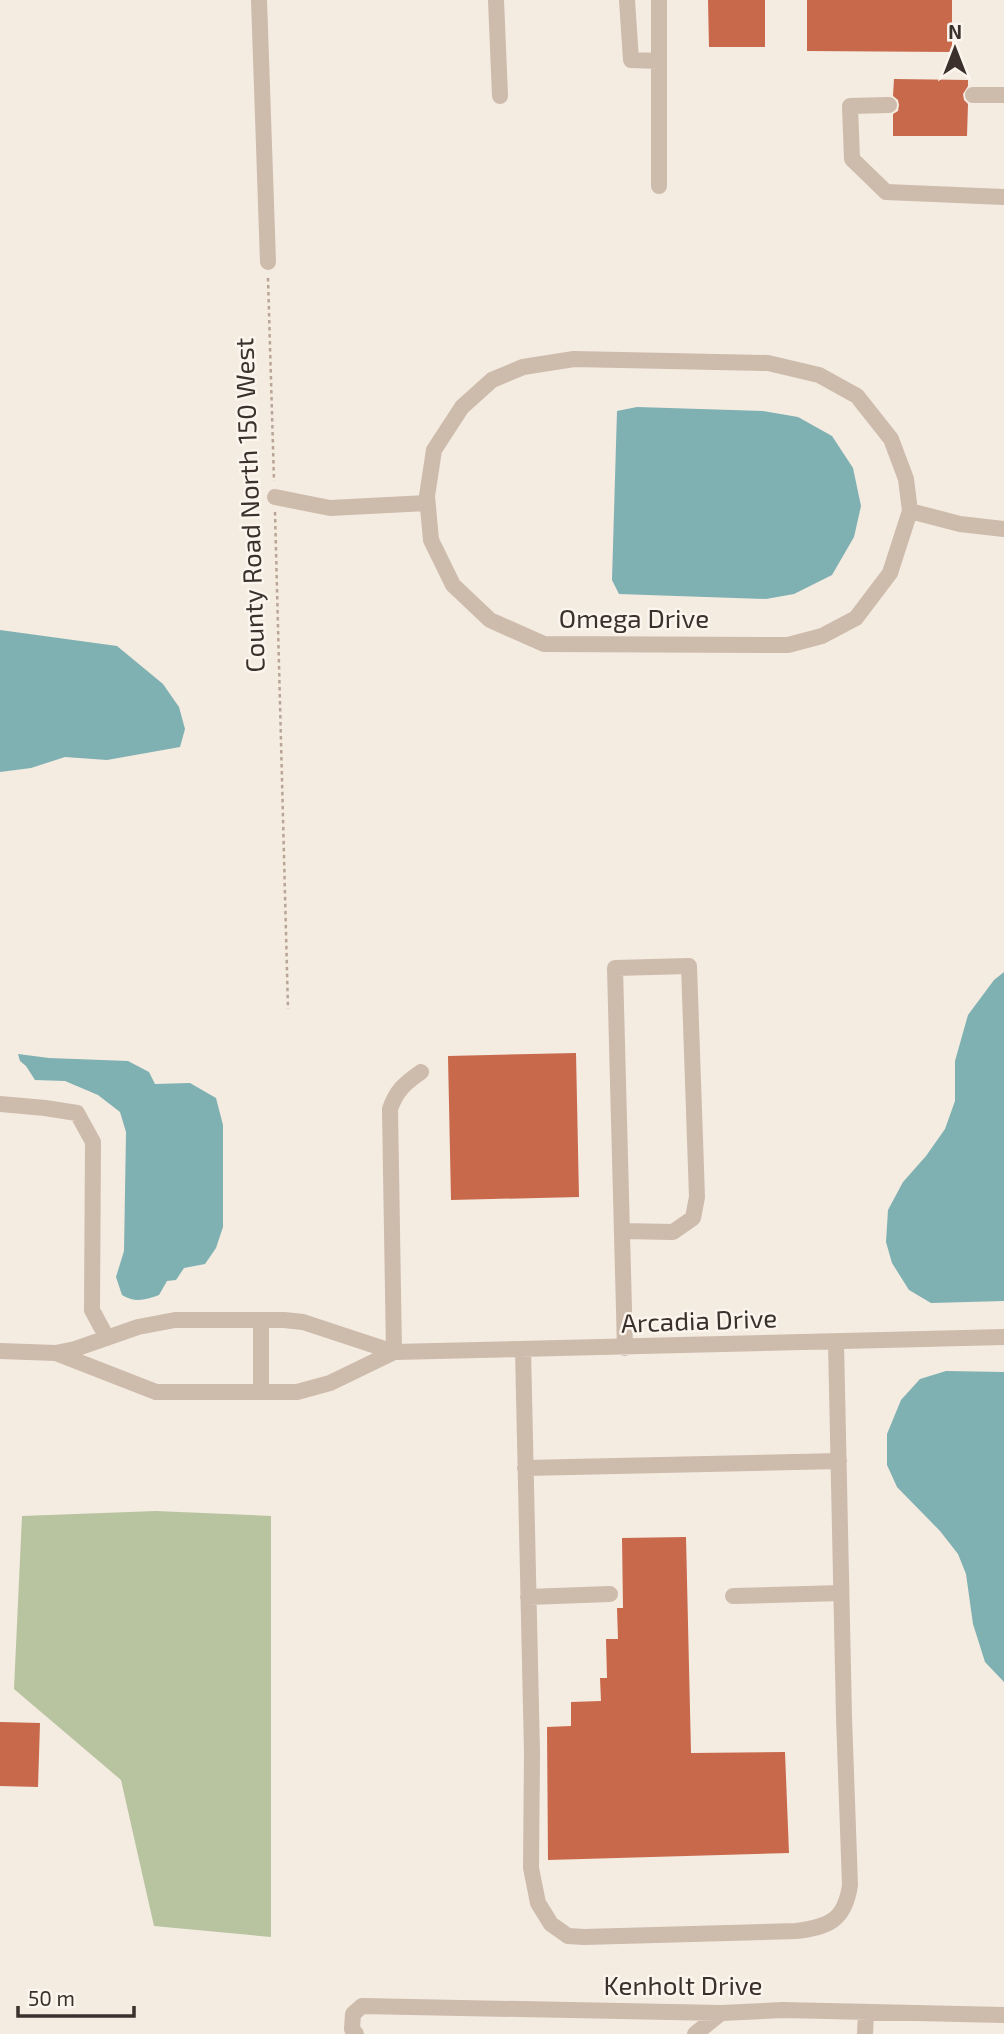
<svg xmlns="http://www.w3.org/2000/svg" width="1004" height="2034" font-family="'Exo 2',sans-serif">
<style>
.green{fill:#b8c4a0}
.water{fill:#7fb0b2}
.building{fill:#c8694b}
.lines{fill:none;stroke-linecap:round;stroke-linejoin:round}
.path{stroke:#b9a596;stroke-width:2.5;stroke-dasharray:3.5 3.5;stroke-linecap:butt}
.minor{stroke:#cdbbac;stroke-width:16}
.labels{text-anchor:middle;stroke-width:5;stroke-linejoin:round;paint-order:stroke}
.street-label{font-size:26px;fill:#3b302b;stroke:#fbf5ee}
</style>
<rect width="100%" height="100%" fill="#f4ebe1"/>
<path class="green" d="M156,1511L271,1516V1937L154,1926L121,1780L14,1689L22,1516Z"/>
<path class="water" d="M637,407L763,411L798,417L832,436L853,468L861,506L854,537L832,575L794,594L766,599L619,594L612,580L617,411Z
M0,630L117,646L163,684L179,707L185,729L180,747L107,760L65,757L31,768L0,772Z
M1004,972V1301L931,1303L909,1290L892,1263L886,1242L888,1210L903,1182L926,1156L945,1129L955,1101V1061L968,1015L994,980Z
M18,1054L49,1058L128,1061L149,1072L155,1084L190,1083L216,1098L223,1125V1227L216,1248L205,1264L184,1268L176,1280L167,1281L159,1295C145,1300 135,1303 122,1295L116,1277L124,1251L126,1132L120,1112L98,1095L65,1081L35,1080L26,1066L20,1061Z
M946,1371L1004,1372V1682L985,1662L973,1624L966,1574L958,1554L940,1531L897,1487L887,1465V1434L901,1400L920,1379Z"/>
<path class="building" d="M708,0H765V47H709Z
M807,0H952V52L807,51Z
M894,79L968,80V86L963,94L964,100L968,104L967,136H893V114L898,111L899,105L898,100L893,96Z
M576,1053L579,1197L451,1200L448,1056Z
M686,1537L691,1753L785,1752L789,1853L548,1860L547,1727L571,1726V1702L601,1701L600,1678H607L606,1639H618L617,1608H623L622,1538Z
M0,1722L40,1723L38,1787L0,1786Z"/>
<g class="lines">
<path class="path" d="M268,278L274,481
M275,512L288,1009"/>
<path class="minor" d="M259,0L268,262
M496,0L500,96
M627,0L631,60L659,61
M659,0V186
M973,95H1004
M889,105L850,106L852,159L886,192L1004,197
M574,359L768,363L819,375L857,396L891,439L906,479L910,511L890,573L856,618L822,636L788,645L544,644L490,620L453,585L431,540L427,496L434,450L462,407L492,380L523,367Z
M275,497L330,508L427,503
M910,511L960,524L1004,529
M421,1072C405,1083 396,1091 390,1109L394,1352L1004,1337
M0,1104L45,1108L77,1113L93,1142L92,1310L107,1338
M622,1231L673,1232L693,1218L697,1197L689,966L615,968L625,1348
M261,1320V1392
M523,1350L532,1753L531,1868L538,1903L551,1924L568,1936L584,1937L796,1931C828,1927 845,1921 850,1885L844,1717L836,1342
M0,1351L56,1353L75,1349L138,1327L175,1320H284L303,1322L394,1352L330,1383L297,1392H156L56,1353
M525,1468L839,1461
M733,1596L841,1593
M528,1597L610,1594
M356,2034L352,2029L353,2014L362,2006L721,2013L783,2010L1004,2015
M695,2034L721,2013
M865,2034L866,2012"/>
</g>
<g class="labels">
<g class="street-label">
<text transform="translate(250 505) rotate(-92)" y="9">County Road North 150 West</text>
<text x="634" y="628">Omega Drive</text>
<text transform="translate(699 1321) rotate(-2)" y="9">Arcadia Drive</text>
<text x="683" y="1995">Kenholt Drive</text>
</g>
</g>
<g transform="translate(955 49)" stroke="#fbf5ee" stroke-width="5" paint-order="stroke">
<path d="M0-5L12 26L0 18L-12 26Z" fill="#3b302b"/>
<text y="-10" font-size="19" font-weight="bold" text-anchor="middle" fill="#3b302b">N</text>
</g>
<path d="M18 2006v10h116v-10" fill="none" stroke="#3b302b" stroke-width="3.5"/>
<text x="28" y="2006" font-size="21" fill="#3b302b" stroke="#fbf5ee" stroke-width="5" paint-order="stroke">50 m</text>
</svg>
